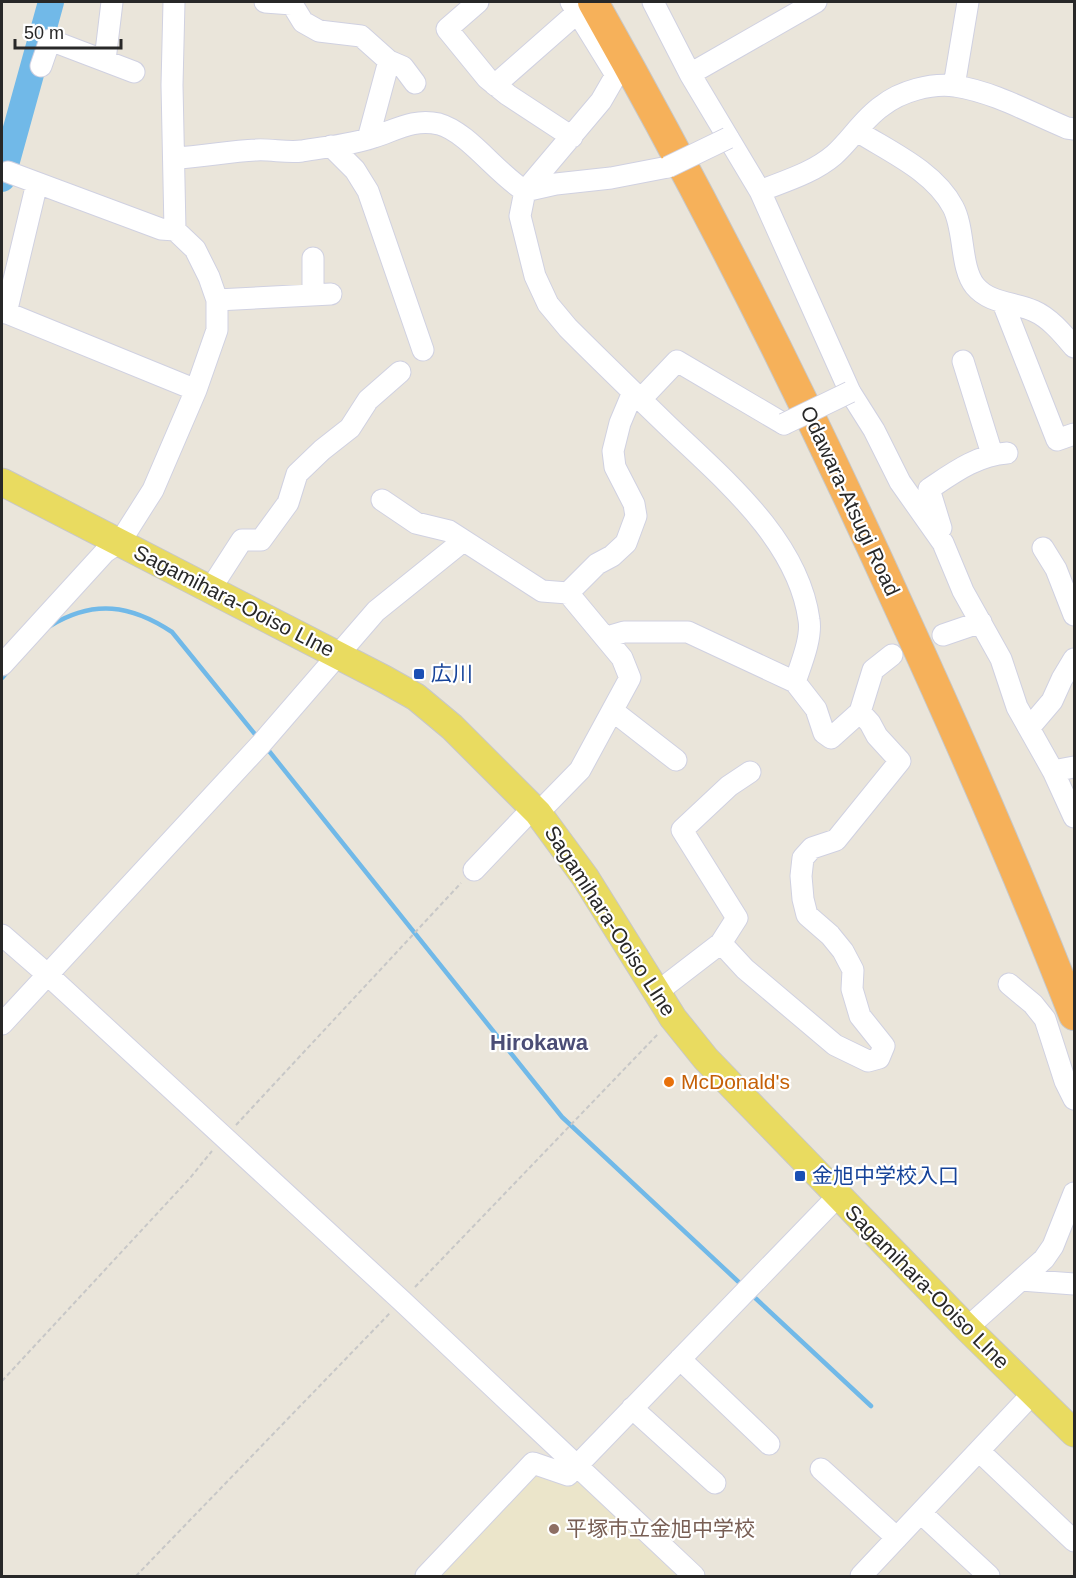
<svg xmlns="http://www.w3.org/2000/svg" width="1076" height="1578" font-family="Helvetica,'Noto Sans JP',sans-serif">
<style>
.education{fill:#ebe5ca}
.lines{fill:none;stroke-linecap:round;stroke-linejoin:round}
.stream{stroke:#71b9e8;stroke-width:4.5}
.river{stroke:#71b9e8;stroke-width:26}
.minor-casing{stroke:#d0d1e1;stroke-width:23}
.major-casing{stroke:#c7c7c7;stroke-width:29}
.highway-casing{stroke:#c7c7c7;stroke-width:32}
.path{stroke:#c7c7c7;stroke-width:2;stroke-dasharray:4.5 3;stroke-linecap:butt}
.minor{stroke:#fff;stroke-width:21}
.major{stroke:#e9db60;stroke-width:27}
.highway{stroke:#f6b15a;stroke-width:30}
.minor-bridge-casing{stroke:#d0d1e1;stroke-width:23;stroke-linecap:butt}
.minor-bridge{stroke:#fff;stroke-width:21}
.transit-dot{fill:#1a4fb4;stroke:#fff;stroke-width:2}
.food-dot{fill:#e8710a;stroke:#fff;stroke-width:2}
.education-dot{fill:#8d6e63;stroke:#fff;stroke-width:2}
.labels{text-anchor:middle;stroke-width:4.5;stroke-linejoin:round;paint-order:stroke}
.street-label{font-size:21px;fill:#282828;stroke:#fff}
.transit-label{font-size:21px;fill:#164399;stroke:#fff;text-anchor:start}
.food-label{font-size:21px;fill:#c56008;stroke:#fff;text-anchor:start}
.education-label{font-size:21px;fill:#785e54;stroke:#fff;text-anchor:start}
.neighbourhood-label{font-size:22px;font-weight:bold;fill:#4b4d76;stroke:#fff}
</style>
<rect width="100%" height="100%" fill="#eae5da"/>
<path class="education" d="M532,1471L579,1482L681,1576H435Z"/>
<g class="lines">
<path class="stream" d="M50,626C94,599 131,605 172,632L258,738
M2,678L8,671
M265,746L562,1117L744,1287
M752,1295L871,1406"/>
<path class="river" d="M2,179L51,2"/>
<defs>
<path id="minor" d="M174,2L172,85L175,230
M265,2L292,4L303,22L319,31L361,36L389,61L368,139
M478,2L447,29L487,78L508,95L572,137
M571,2L616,75L601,101L525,191L520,216L535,276L548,304L568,328C600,360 633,392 666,424C721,477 798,539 809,620C812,638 801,664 795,682
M653,2L690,74L760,191L850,392L874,430L900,482L943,543L963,591L1001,659L1017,707L1053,771L1074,817
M105,60L112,2
M389,61L403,67L415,83
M41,66L50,40L134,72
M690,74L816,2
M495,85L578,12
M954,86L968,2
M857,131C890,152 934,171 953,207C965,229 960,268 975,286C990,304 1014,302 1034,311C1050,318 1063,334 1074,347
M331,146L355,170L368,191L423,350
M175,158C202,157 229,151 256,150C271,149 287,153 302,151C325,147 352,145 374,137C396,130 414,118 439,124C468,132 497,174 525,191L556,184L611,178L668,167
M760,191C785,181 813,173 834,155C851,140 863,119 882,106C901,91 931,83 955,86C994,92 1031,113 1067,128L1074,129
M313,258V295
M217,300L331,294
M1003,303L1057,440L1074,434
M2,311L196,390
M6,313L37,183
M963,361L992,454
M641,399L677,361L784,424
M382,500L416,523L449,531L542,591L568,593L622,658L630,678L580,770L538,813
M941,528L929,489C953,473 977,455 1007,453
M1043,548L1056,569L1074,615
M211,588L242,540H261L288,503L297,474L322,450L350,428L368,400L400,372
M568,593L597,564L612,556L626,543L636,516L634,504L615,467L613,451L620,423L633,392
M943,635L981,622
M607,637L624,632H688L795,682L816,709L824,733L831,738L860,712L873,670L892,655
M2,665L105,552L120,542L153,490L196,390L217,330V300L209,277L195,249L175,230L161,229L8,172
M613,711L676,760
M1029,728L1052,701L1062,679L1074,659
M1053,771L1074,767
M474,870L533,808
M2,935L48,975L402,1301L694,1576
M721,943L745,969L835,1045L868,1061L879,1058L884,1046L860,1016L852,989L853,970L843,951L830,935L807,915L803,899L801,876L803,858L812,848L836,840L900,761L877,736L870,723L860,712
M1009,984L1033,1004L1045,1019L1065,1081L1074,1099
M656,993L721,943L737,918L682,830L729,786L750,772
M2,1024L261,744L376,611L463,541
M1021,1280L1074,1284
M967,1328L1044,1259L1053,1246L1074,1193
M680,1359L769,1444
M632,1408L715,1483
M979,1451L1074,1541
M821,1469L897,1538
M921,1513L989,1576
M426,1576L533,1463L568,1475L838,1196
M861,1576L1033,1393"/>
<path id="major" d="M2,482L384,679L416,697L452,727L538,813L585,877L673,1018L706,1059L967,1328L1074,1433"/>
<path id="highway" d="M593,2C705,200 807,403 901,611C962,744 1021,879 1074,1015"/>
</defs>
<use href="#minor" class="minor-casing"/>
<use href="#major" class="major-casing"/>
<use href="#highway" class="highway-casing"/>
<path class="path" d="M236,1125L461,883
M415,1287L658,1034
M2,1381L190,1178L212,1151
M136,1576L390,1313"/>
<use href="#minor" class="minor"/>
<use href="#major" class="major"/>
<use href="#highway" class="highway"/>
<defs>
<path id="minor-bridge" d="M668,167L728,138
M784,424L850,392"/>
</defs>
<use href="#minor-bridge" class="minor-bridge-casing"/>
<use href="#minor-bridge" class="minor-bridge"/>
</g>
<g class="transit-dot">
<rect x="413" y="668" width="12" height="12" rx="3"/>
<rect x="794" y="1170" width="12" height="12" rx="3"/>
</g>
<circle class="food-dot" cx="669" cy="1082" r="6"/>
<circle class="education-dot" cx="554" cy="1529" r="6"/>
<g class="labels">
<g class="street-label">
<text transform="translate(850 501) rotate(65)" y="7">Odawara-Atsugi Road</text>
<text transform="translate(234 601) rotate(27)" y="7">Sagamihara-Ooiso LIne</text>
<text transform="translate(610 921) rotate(57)" y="7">Sagamihara-Ooiso LIne</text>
<text transform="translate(927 1287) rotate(45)" y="7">Sagamihara-Ooiso LIne</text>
</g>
<g class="transit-label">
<text x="431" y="681">広川</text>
<text x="812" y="1183">金旭中学校入口</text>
</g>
<g class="food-label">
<text x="681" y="1089">McDonald's</text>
</g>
<g class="education-label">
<text x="566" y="1536">平塚市立金旭中学校</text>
</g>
<g class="neighbourhood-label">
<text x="539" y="1050">Hirokawa</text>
</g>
</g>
<rect width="1076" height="1578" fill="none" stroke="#282828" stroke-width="6"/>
<path d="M15 39v9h106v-9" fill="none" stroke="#282828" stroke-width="3"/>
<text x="24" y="39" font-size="18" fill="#282828" stroke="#ffffff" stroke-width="4.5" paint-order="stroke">50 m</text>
</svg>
